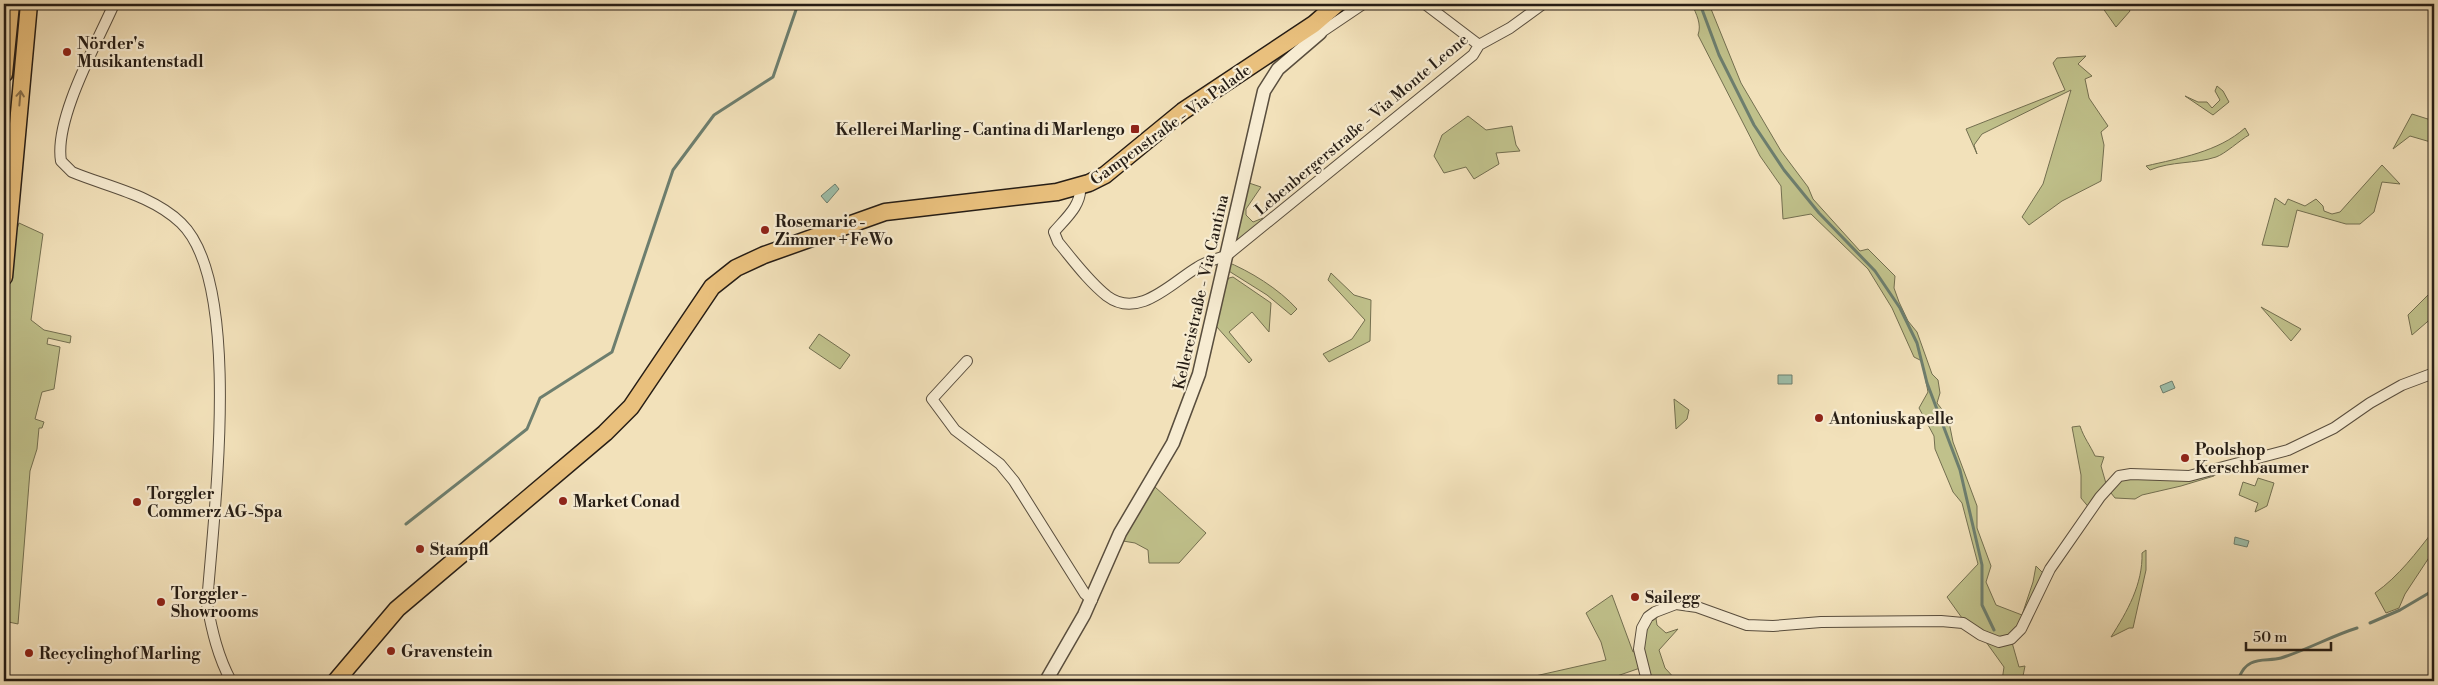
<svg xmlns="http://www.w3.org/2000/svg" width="2438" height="685" font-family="'Libre Bodoni',serif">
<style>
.green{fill:#c0c18b;stroke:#736f50}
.water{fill:#9dbea9;stroke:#6d7e6e}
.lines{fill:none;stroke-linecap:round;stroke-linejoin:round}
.stream{stroke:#6d7e6e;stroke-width:3}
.minor-casing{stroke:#594e3e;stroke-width:12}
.tertiary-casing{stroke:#594e3e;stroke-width:15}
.primary-casing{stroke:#261d15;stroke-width:19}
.trunk-casing{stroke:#261d15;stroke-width:19}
.minor{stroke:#f7ecd2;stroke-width:10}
.tertiary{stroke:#f7ecd2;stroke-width:12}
.primary{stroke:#e9c07d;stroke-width:16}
.trunk{stroke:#e9c07d;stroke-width:16}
.oneway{stroke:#886e49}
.poi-dot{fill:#8f2418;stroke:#f7ecd2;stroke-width:2}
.labels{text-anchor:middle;stroke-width:4.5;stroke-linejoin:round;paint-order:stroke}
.poi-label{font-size:16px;font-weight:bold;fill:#261d15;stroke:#f7ecd2;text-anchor:start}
.street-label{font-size:16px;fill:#261d15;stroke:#f7ecd2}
</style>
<rect width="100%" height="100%" fill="#f2e1ba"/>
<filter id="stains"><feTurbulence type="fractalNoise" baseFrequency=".004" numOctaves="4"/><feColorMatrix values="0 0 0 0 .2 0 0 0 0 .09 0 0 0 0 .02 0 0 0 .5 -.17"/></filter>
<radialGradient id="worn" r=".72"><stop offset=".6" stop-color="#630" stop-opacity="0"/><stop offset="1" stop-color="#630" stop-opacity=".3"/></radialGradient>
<path class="green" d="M1692,4H1709L1741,83L1781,151L1808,187L1813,199L1860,251L1868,249L1895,276L1894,288L1899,302L1908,321L1917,332L1932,374L1938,380L1940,393L1937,403L1948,417L1953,442L1977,506V528L1991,566L1986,582L1996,605L2022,615L2033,582L2036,566L2046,576L2011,639L2019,667L2025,666L2022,681H2002L2004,667L1981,635L1962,618L1947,597L1978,564L1962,503L1953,492L1935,449L1934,436L1919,408L1928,392L1922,361L1914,357L1892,308L1868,269L1811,214L1783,219L1781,186L1760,156L1698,35C1702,24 1696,14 1692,4Z
M2100,4H2126L2130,11L2116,27Z
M2086,56L2078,64L2092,76L2085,79L2089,98L2108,126L2101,132L2104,145L2101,181L2062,201L2029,225L2022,217L2043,184L2071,90L1982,134L1974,145L1977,154L1966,129L2065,90L2053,63L2057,58Z
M2217,86L2223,91L2229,102L2213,115L2185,96L2198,102H2207L2212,108L2220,100L2215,91Z
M2412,114L2434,121V143L2410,136L2393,149Z
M1468,116L1486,130L1512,126L1516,145L1520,151L1496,153L1499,164L1474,179L1466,167L1444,173L1434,156L1442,135Z
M2245,128L2249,135C2240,140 2225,154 2216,157C2195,164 2171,161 2150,170L2146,166C2180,158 2218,152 2245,128Z
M2382,165L2400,184L2382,182L2374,212L2360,224H2346L2297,210L2288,247L2262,245L2275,198L2285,205L2288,199L2305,206L2316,199L2323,206L2324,211L2332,214L2340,212Z
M1243,181L1261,187L1246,209V215L1253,222L1263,218L1266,224L1226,256Z
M19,223L43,234L31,320L44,330L71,336L70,343L48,338L47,344L60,347L54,389L42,392L35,419L44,422L42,428H39L37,449L30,471L18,624L4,621V301C12,276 9,248 19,223Z
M1225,261C1250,271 1279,289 1297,309L1291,315L1267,295L1224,268Z
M1331,273L1354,295L1371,300L1370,341L1329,362L1323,354L1352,339L1365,320L1328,280Z
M1233,277L1271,303L1269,332L1252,312L1229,332L1252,360L1249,363L1216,326L1226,282L1229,278Z
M2434,289V316L2412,335L2408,315Z
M2261,307L2301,329L2291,341Z
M819,334L850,355L840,369L809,348Z
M1674,399L1689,410L1687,419L1676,429Z
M2080,426C2084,438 2090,445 2095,456L2104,457L2101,466L2107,487L2119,476L2213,470L2214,476L2181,486L2142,495L2135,499L2115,498L2107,488L2091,510L2081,498V475L2072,427Z
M2258,478L2274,483L2267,506L2255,512L2258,503L2239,495L2243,482L2255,486Z
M1155,487L1206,533L1179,563H1149L1148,550L1135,543L1123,541L1143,502Z
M2434,530V550L2405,594L2399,608L2386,613L2375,593C2399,576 2416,553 2434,530Z
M2146,550V570L2133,628H2129L2111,637C2127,612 2143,584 2142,553Z
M1612,595L1633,652L1637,650L1639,639L1655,612L1657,625L1666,633L1678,629L1659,650L1665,668L1677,681H1647L1643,667L1617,676L1618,681H1513L1606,660L1601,642L1586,613Z"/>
<path class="water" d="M835,184L839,189L827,203L821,196Z
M1778,375H1792V384H1778Z
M2172,381L2175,388L2163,393L2160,386Z
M2235,537L2249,541L2247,547L2234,544Z"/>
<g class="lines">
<path class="stream" d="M1700,4L1719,55L1754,125L1784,170L1819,213L1875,271L1900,308L1917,343L1927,383L1960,470L1982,565V605L1994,630
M406,524L527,429L540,398L612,352L673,170L714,115L773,77L798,4
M2370,623L2400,610L2434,590
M2008,677L2009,681
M2237,681C2241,674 2243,667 2251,663C2260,658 2271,661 2281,658C2307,650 2331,636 2357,628"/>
<defs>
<path id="minor" d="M114,4C97,43 54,119 61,161L72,172C108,187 152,195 181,223C244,284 213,518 207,604C212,631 218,657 231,681
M1425,4L1479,45
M1320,33L1363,4
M1479,45L1510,28L1543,4
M1080,187C1082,205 1065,219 1054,232L1058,242C1073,260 1088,281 1107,296C1139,320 1172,282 1198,267C1207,261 1216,259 1226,256L1473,55L1479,45
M967,361L932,399L955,430L1000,464L1014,481L1085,594L1092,600
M1647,681L1639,649L1642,628L1648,617L1655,612L1676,604L1697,607L1747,625L1773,626L1821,622L1941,621L1963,623L1981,635L1999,642L2011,639L2021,629L2050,569L2100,497L2119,476L2131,474L2189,476L2288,450L2334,428L2370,403L2402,385L2434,373"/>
<path id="tertiary" d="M1046,681L1084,615L1120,533L1173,443L1199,374L1264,91L1278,69L1320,33L1314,24"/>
<path id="primary" d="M336,681L397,609L605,433L631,407L712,287L736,268L764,255L885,212L1057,192L1089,183L1105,175L1183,111L1314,24L1337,4"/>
<path id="trunk" d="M4,74L11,4
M4,277L29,4"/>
</defs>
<use href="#minor" class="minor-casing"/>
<use href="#tertiary" class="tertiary-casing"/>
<use href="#primary" class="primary-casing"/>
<use href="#trunk" class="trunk-casing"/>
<use href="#minor" class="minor"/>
<use href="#tertiary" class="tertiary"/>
<use href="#primary" class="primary"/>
<use href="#trunk" class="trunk"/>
</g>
<defs><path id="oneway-shaft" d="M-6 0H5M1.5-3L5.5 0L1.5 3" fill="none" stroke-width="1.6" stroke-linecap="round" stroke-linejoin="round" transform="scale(1.25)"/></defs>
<use class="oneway" href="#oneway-shaft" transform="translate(20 98) rotate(-85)"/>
<g class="poi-dot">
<circle cx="67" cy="52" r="5"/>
<rect x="1130" y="124" width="10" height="10" rx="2.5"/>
<circle cx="765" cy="230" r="5"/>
<circle cx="1819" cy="418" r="5"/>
<circle cx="2185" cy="458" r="5"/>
<circle cx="563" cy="501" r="5"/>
<circle cx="137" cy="502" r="5"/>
<circle cx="420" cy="549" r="5"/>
<circle cx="1635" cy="597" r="5"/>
<circle cx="161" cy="602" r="5"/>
<circle cx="391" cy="651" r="5"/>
<circle cx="29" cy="653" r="5"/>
</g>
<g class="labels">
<g class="poi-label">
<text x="77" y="49">Nörder's<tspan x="77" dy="18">Musikantenstadl</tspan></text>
<text x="1125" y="135" text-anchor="end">Kellerei Marling - Cantina di Marlengo</text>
<text x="775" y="227">Rosemarie -<tspan x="775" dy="18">Zimmer + FeWo</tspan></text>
<text x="1829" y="424">Antoniuskapelle</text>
<text x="2195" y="455">Poolshop<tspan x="2195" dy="18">Kerschbaumer</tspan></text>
<text x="147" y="499">Torggler<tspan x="147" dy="18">Commerz AG-Spa</tspan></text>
<text x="573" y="507">Market Conad</text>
<text x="430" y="555">Stampfl</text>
<text x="171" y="599">Torggler -<tspan x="171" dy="18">Showrooms</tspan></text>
<text x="1645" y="603">Sailegg</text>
<text x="401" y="657">Gravenstein</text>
<text x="39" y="659">Recyclinghof Marling</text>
</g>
<g class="street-label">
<text transform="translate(1170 124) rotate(-36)" y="6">Gampenstraße - Via Palade</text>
<text transform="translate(1361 124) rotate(-40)" y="6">Lebenbergerstraße - Via Monte Leone</text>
<text transform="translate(1200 292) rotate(-77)" y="6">Kellereistraße - Via Cantina</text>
</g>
</g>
<rect width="2438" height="685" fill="none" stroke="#f2e1ba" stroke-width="20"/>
<rect x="5" y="5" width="2428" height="675" fill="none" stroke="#261d15" stroke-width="2.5"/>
<rect x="10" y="10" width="2418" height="665" fill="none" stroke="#261d15"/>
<path d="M2246 642v8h85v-8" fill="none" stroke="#261d15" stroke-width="2.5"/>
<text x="2253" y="642" font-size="15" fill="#261d15" stroke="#f7ecd2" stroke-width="4" paint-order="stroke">50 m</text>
<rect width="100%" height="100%" filter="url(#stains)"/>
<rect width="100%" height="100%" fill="url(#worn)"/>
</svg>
